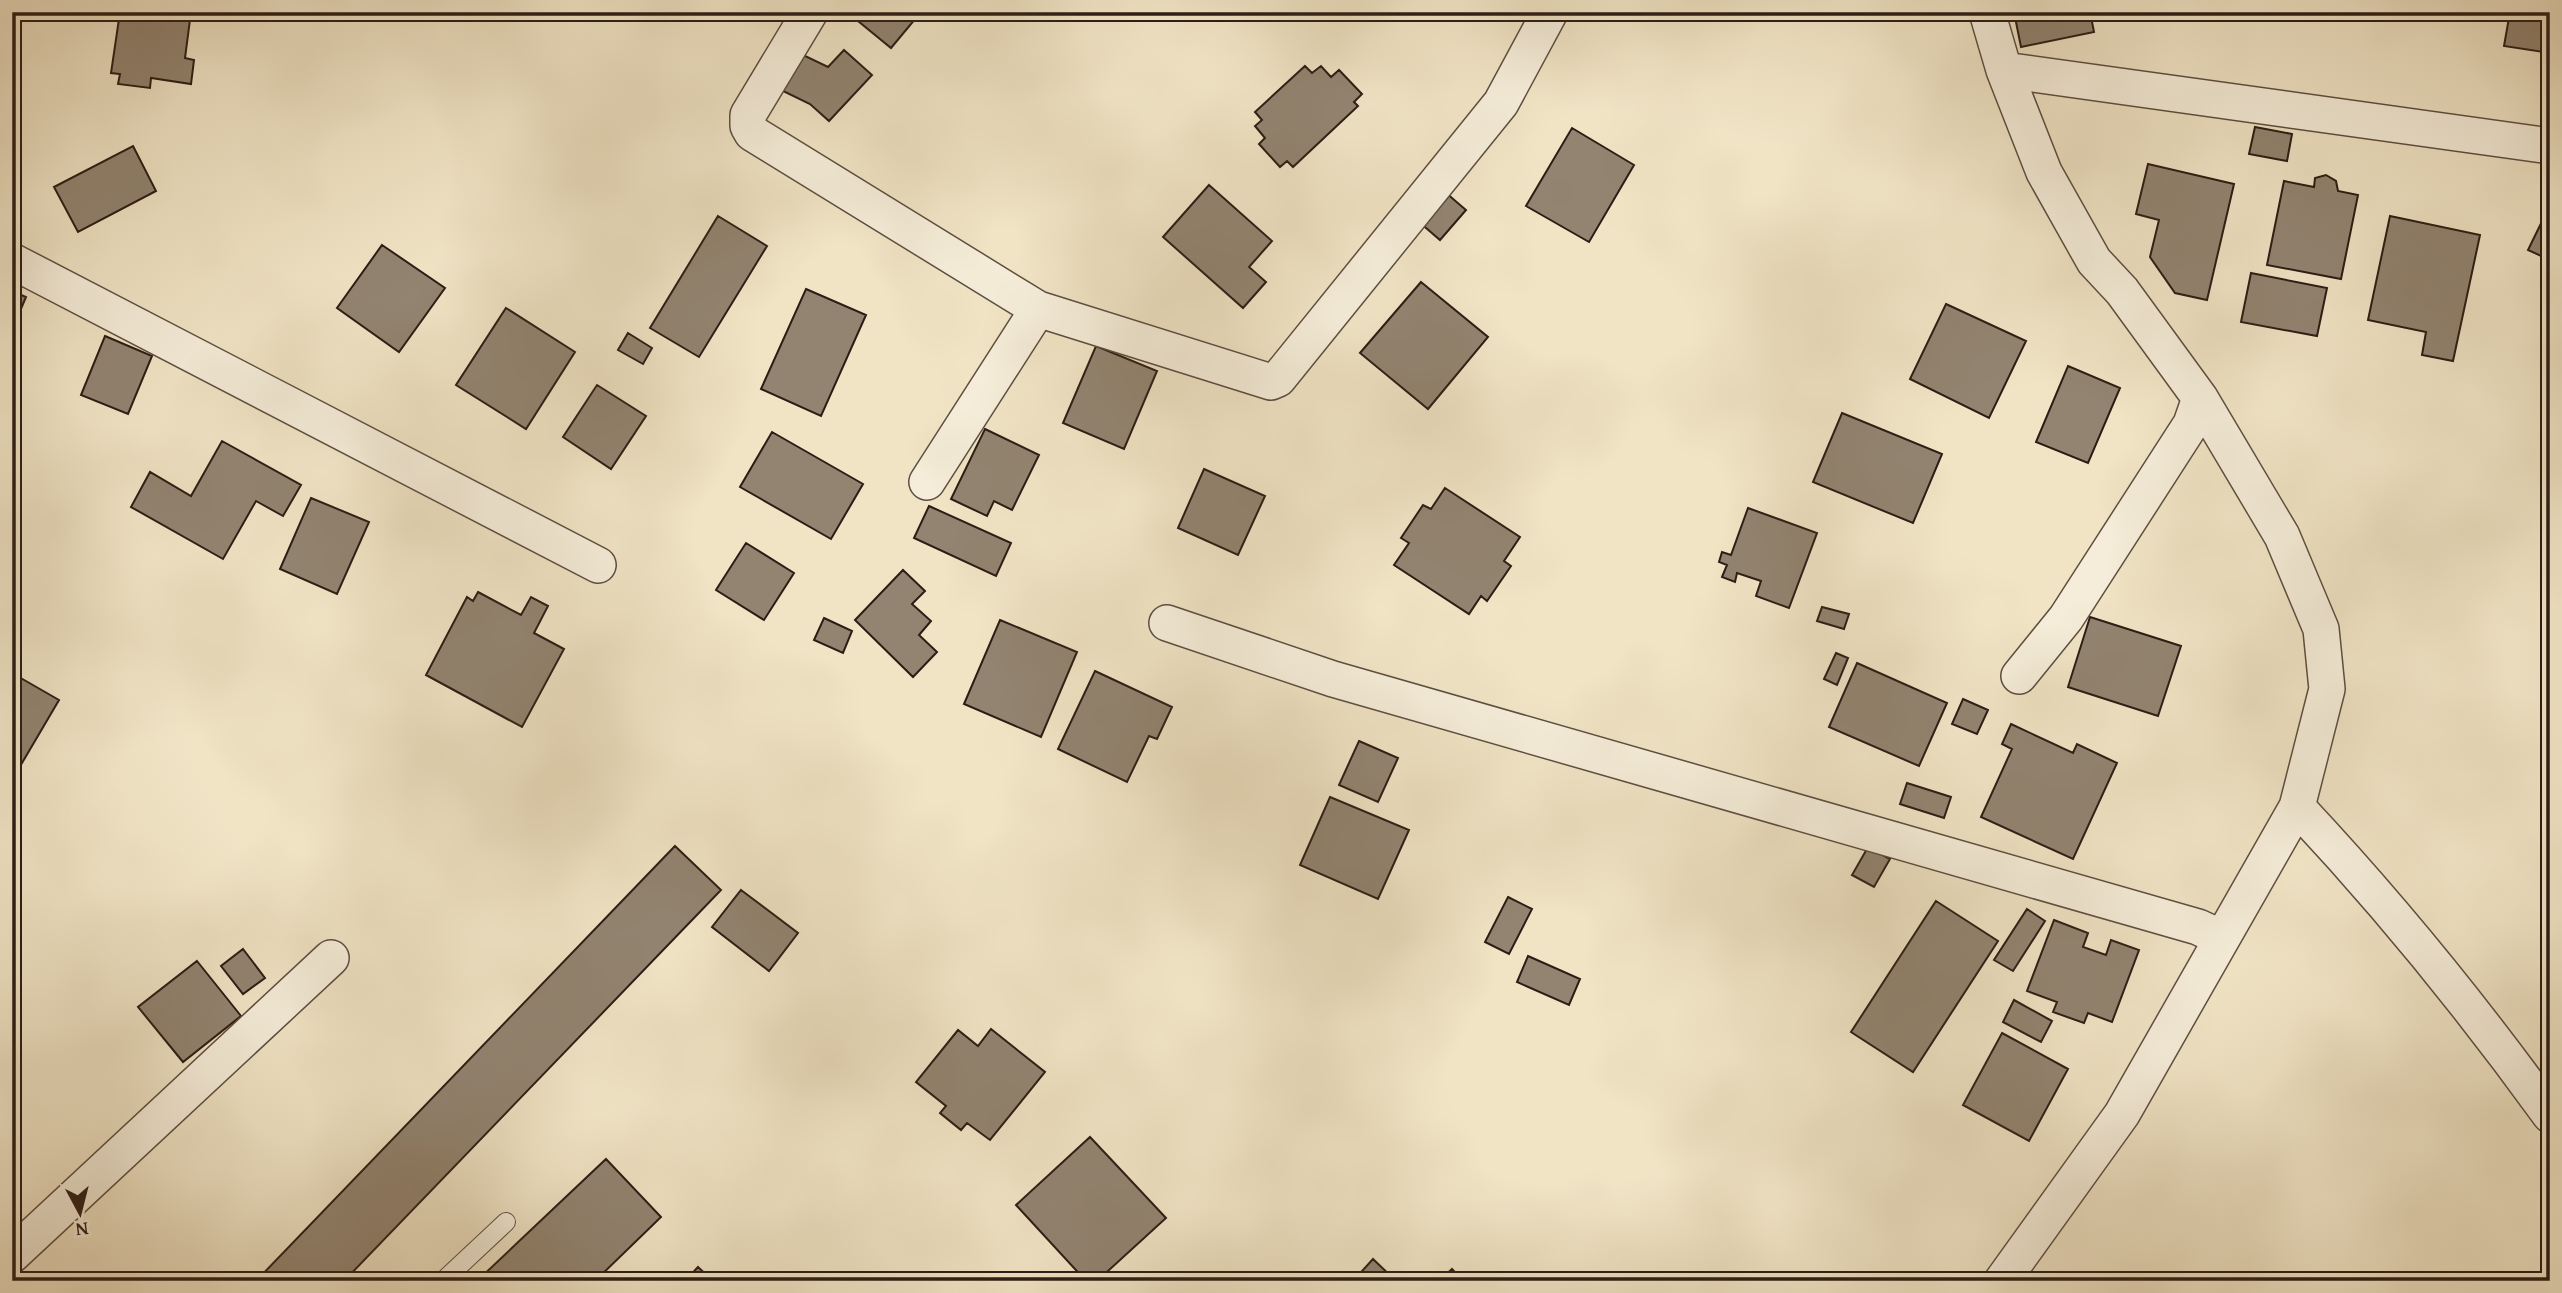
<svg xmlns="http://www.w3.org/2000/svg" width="2562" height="1293" font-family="'Gentium Book Plus',serif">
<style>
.building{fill:#928471;stroke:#2d1c15;stroke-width:2}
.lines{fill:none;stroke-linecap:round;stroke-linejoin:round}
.lane-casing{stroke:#5e4e41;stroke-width:20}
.street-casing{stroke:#5e4e41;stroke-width:38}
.lane{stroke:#f5edd9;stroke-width:18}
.street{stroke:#f5edd9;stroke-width:35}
</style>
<rect width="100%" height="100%" fill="#f0e4c5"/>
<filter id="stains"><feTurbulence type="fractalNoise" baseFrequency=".00286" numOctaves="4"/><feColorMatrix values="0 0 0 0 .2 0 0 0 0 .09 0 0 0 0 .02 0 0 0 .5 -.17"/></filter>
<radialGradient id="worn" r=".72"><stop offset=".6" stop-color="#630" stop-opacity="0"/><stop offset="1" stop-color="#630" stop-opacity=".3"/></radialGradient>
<path class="building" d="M120,12H191L185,58L194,60L191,84L151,78L150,88L118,84L120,74L111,73Z
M847,12H921L891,48Z
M2014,12H2090L2094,32L2021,47Z
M2510,12H2550V53L2504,46Z
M844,50L872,75L829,121L810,104L779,89L797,52L828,67Z
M1305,66L1312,73L1321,66L1331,77L1339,70L1362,94L1354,102L1358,106L1293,167L1287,161L1280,167L1259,144L1265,138L1255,126L1262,120L1255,112Z
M2255,127L2292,134L2287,161L2249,154Z
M1572,128L1634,165L1589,242L1526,206Z
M133,146L156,191L78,232L54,187Z
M2148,164L2234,184L2207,300L2175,293L2150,257L2159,220L2136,214Z
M2326,175L2336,181L2338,191L2358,195L2341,279L2267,265L2284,181L2314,187L2315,178Z
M1209,185L1272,241L1249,267L1266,282L1243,308L1163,237Z
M1445,192L1466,210L1440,240L1419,222Z
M2550,205V260L2528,250Z
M718,216L767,246L699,357L650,328Z
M2390,216L2480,235L2453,361L2422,355L2426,332L2368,320Z
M382,245L445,288L399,352L337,308Z
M2251,273L2327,288L2317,336L2241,322Z
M1421,282L1488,337L1428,409L1360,353Z
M806,289L866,315L821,416L761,389Z
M12,291L26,297L12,330Z
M1946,304L2026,341L1989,418L1910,379Z
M506,308L575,352L526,429L456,385Z
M628,333L652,348L643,364L618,350Z
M105,336L152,356L128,414L81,395Z
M1096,346L1157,371L1124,449L1063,423Z
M2068,366L2120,388L2088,463L2036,442Z
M597,385L646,416L611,469L563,437Z
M1842,413L1942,454L1913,523L1813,482Z
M985,429L1039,455L1012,510L994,501L987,516L951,499Z
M772,432L863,484L831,539L740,487Z
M222,441L301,485L283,516L256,501L223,559L131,507L150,472L191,496Z
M1204,469L1265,496L1238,555L1178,528Z
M1445,488L1520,537L1504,561L1511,566L1487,601L1481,596L1469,614L1394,565L1409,543L1401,538L1423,505L1431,509Z
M311,498L369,522L337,594L280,569Z
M929,506L1011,543L996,576L914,538Z
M1748,508L1817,533L1789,608L1756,596L1761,581L1737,573L1735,582L1722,577L1727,565L1719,562L1722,552L1731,555Z
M746,543L794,573L764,620L716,590Z
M903,570L925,591L912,604L931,621L919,635L937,652L913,677L855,620Z
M478,592L521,615L531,597L548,606L534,633L564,649L522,727L426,675L467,597L473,601Z
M1822,607L1849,614L1844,629L1817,621Z
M2090,617L2181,646L2158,716L2068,687Z
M824,618L852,631L843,653L814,640Z
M1000,620L1077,652L1041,737L964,704Z
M1836,653L1848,658L1837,685L1824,679Z
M1857,663L1947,703L1919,766L1829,727Z
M1095,671L1172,707L1157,739L1149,736L1127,782L1058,749Z
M12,673L59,700L12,780Z
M1963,699L1988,710L1977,734L1952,724Z
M2011,724L2073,753L2077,744L2117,763L2073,859L1981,817L2012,749L2002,744Z
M1359,741L1398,758L1378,802L1339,785Z
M1907,783L1951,797L1944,818L1900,804Z
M1330,797L1409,830L1378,899L1300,865Z
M675,846L721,890L344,1281H256Z
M1868,847L1890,859L1874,887L1852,875Z
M741,890L798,933L769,971L712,927Z
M1508,897L1532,909L1509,954L1485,942Z
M1936,901L1998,941L1913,1072L1851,1032Z
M2027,909L2045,921L2013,971L1994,960Z
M2054,920L2088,933L2083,947L2106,955L2111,940L2139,950L2112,1022L2088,1013L2084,1023L2053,1012L2057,1002L2027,991Z
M243,949L265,978L243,994L221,966Z
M1528,956L1580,979L1569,1005L1517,982Z
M197,961L241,1016L183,1062L138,1007Z
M2014,1000L2052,1021L2041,1042L2003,1022Z
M991,1029L1045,1072L990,1140L967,1123L961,1130L940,1113L946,1106L916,1082L958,1030L978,1046Z
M2002,1033L2068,1069L2029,1141L1963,1105Z
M1090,1137L1166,1218L1097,1281H1086L1016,1205Z
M606,1159L661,1217L595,1281H477Z
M1373,1259L1396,1281H1353Z
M698,1267L713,1281H685Z
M1452,1269L1463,1281H1439Z"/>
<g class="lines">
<defs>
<path id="lane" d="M443,1281L506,1222"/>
<path id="street" d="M810,12L748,115V126L752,133L1038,309L1271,382L1278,379L1501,103L1550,12
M1987,12L2004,70L2044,172L2094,261L2122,291L2200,398L2191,424L2066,618L2019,676
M2004,70L2550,146
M12,261L598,565
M927,482L1038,309
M1167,623L1333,679L2198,927L2222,938
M2297,807C2388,904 2472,1007 2550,1115
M12,1255L331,958
M2002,1281L2122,1114L2297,807L2327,689L2321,629L2282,536L2200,398"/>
</defs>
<use href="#lane" class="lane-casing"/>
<use href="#street" class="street-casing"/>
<use href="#lane" class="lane"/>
<use href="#street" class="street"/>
</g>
<rect width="2562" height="1293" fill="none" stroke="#f0e4c5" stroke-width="42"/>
<rect x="14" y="14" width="2534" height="1265" fill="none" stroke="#2d1c15" stroke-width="3.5"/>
<rect x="21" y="21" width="2520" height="1251" fill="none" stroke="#2d1c15" stroke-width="2"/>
<g transform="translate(80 1213) rotate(173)" stroke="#f5edd9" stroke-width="5" paint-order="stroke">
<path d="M0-5L12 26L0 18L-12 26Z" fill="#2d1c15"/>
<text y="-10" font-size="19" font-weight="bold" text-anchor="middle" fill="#2d1c15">N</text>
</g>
<rect width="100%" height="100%" filter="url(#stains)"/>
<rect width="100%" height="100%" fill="url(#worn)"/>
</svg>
